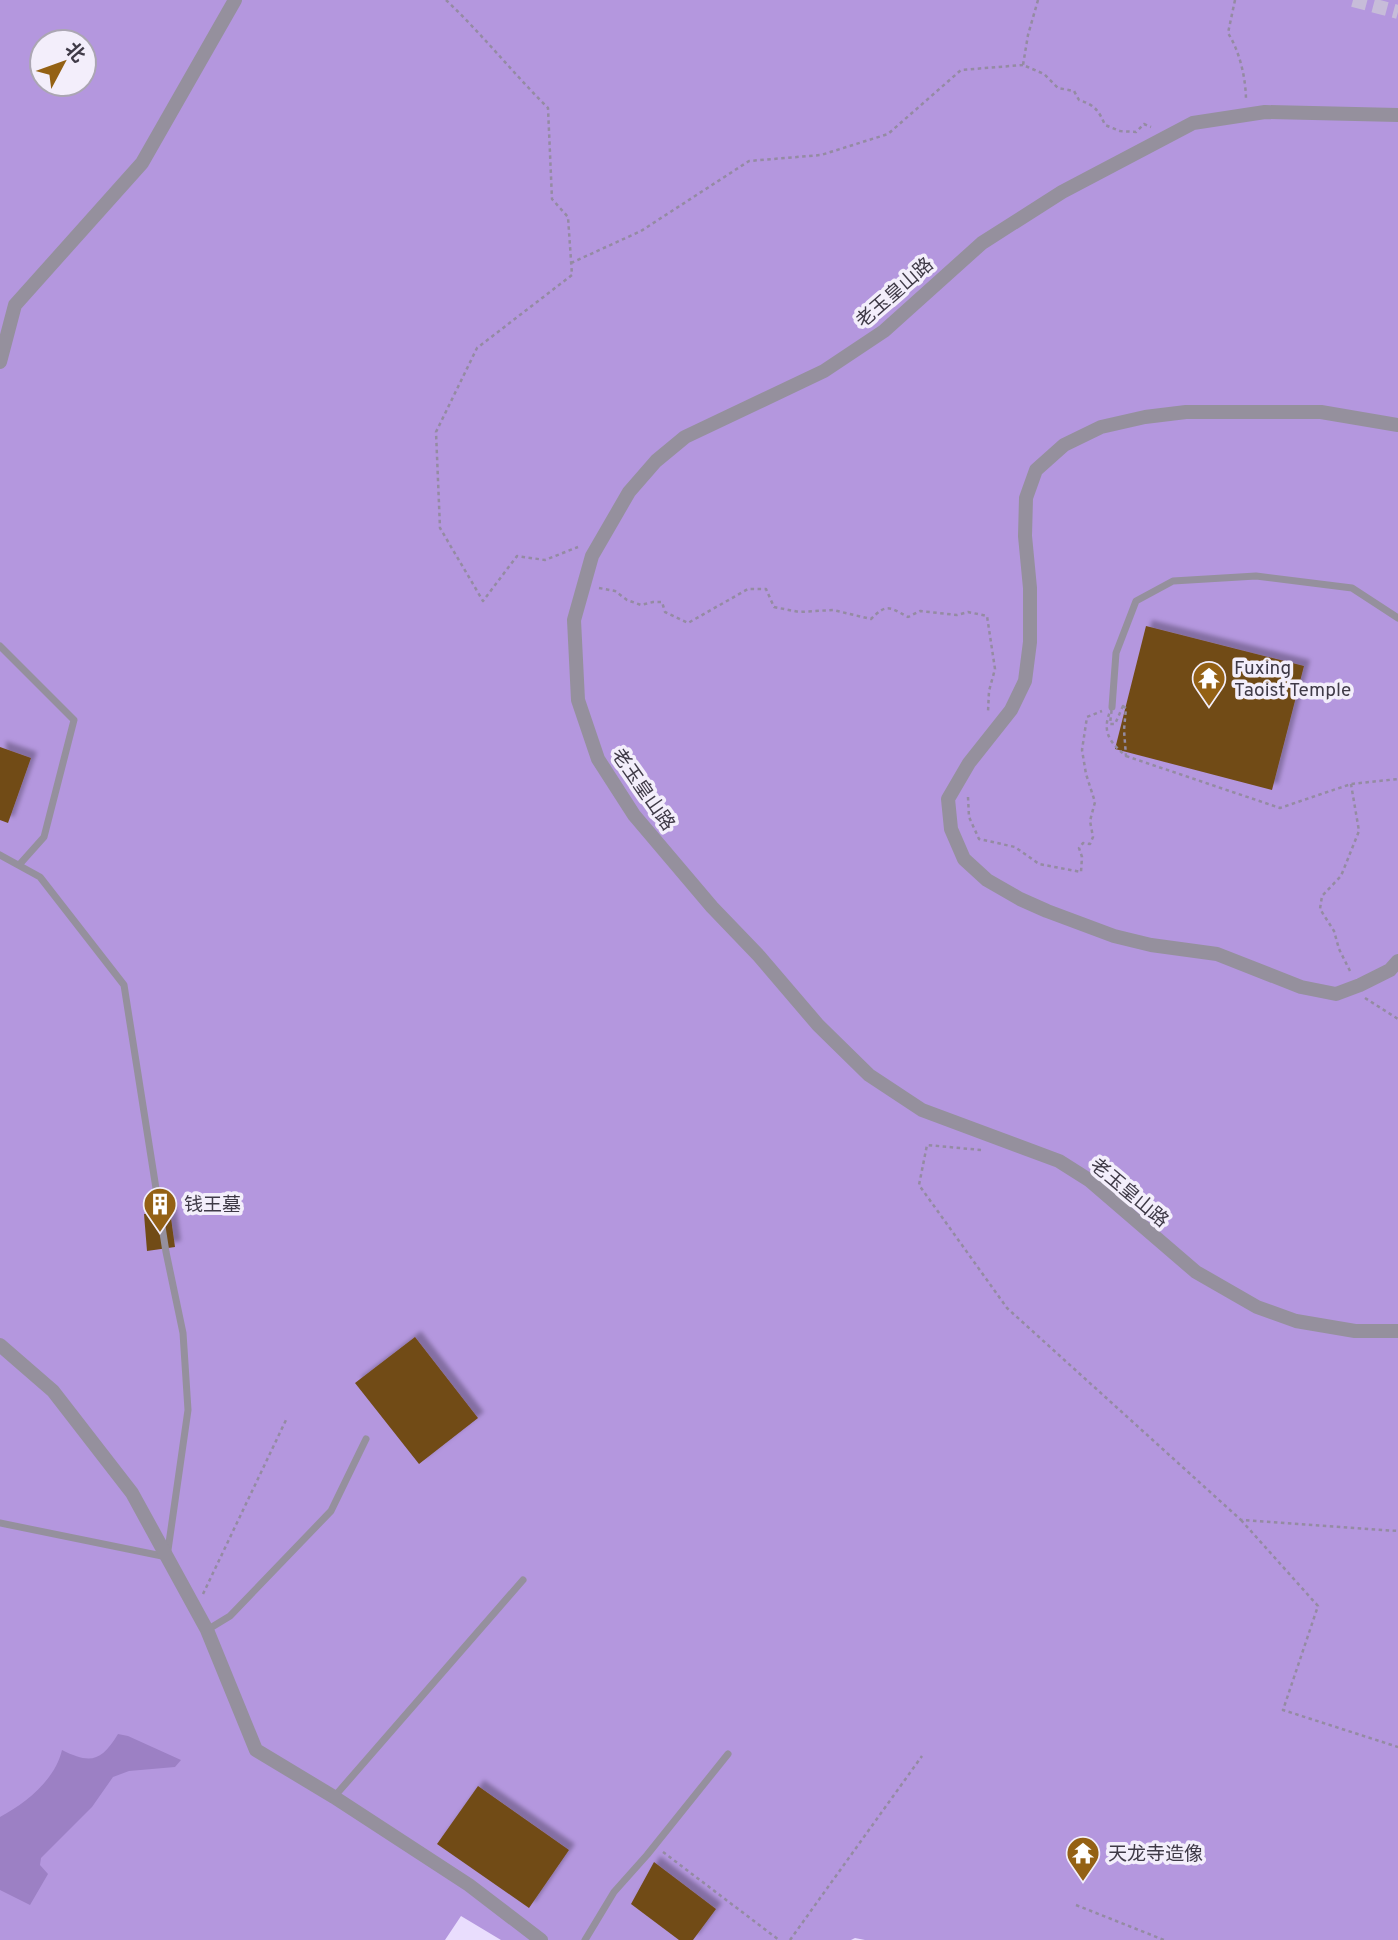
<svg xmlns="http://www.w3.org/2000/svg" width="1398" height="1940" font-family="Overpass,'Noto Sans SC',sans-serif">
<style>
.forest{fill:#b497de;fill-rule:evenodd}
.water{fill:#9c80c4}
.building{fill:#714b17;filter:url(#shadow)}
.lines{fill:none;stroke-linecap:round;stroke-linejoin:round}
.secondary-tunnel{stroke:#c7bcd9;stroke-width:14;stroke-dasharray:14 7;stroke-linecap:butt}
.path{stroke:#948ba2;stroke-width:2.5;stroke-dasharray:3.5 3.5;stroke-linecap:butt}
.lane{stroke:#95909d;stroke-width:7}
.street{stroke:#95909d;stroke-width:14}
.labels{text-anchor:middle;stroke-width:7;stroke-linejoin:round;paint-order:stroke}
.street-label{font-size:19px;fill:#3f3a47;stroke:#f3eefb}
.poi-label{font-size:19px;fill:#3f3a47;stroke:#f3eefb;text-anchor:start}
</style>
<defs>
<filter id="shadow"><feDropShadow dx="6" dy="-6" stdDeviation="2" flood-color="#0004"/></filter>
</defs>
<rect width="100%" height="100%" fill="#e9ddfd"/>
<path class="forest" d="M0,0H1398V1940H865L855,1938L851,1940H501L461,1916L445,1940H0ZM42,42H84V84H42Z"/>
<path class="water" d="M118,1734L128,1736L181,1760L175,1767L129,1771L113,1777L92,1807L41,1858L40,1865L48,1874L30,1905L0,1890V1817C26,1803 55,1780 62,1750C90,1764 101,1762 118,1734Z"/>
<path class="building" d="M1146,626L1304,666L1272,790L1115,749Z
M0,747L31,758L8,823L0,820Z
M170,1211L175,1247L147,1251L144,1214Z
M415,1337L478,1418L419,1464L355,1383Z
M478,1786L569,1850L529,1908L437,1844Z
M654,1862L716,1909L693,1940H679L631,1904Z"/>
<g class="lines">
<path class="secondary-tunnel" d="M1353,0L1398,12"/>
<path class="path" d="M446,0C482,34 513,73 548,108L552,199L568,217L572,275L477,348L436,432L440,528L483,601L517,556L545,560L578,547
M1038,0L1028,35L1023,65L1044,74L1058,88L1074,91L1079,100C1095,105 1099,111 1105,125L1120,131L1136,132L1144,124L1151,127
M1235,0L1228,33C1240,52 1246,79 1246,101
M571,263L641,231L749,161L821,155L888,134L961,70L1023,65
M599,588L615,591L627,600L641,605L653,602H662L665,612L688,623L748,589H766L774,607L799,612L833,610L871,619C887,603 889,607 908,617L920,611L957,615L968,612L987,616L995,669L989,691L988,712
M1123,706L1126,708L1124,730L1126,756C1108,741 1101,730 1112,707L1110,724H1115Z
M1126,756L1280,808L1351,784L1398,779
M968,797L969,817L979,839L1015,847L1039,864L1081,872L1082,857L1079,848L1083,843L1090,844L1093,837L1090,821L1095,802L1086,774L1082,750L1087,717L1102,711
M1350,971L1339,949L1334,931L1320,909L1322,896L1341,876L1359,831L1351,784
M1365,998L1398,1019
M981,1150L927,1145L919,1185L1007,1308L1241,1520L1398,1531
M1241,1520L1318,1606L1283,1710L1398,1747
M203,1594L286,1420
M663,1852L779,1940
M1076,1905L1164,1940
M790,1940L922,1756"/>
<path class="lane" d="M0,646L74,720L44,837L19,865
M1112,707L1116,653L1136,601L1173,581L1256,576L1352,588L1398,618
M0,855L40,877L124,985L166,1252L183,1333L188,1410L167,1557L0,1523
M207,1630L230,1616L331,1511L366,1439
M334,1797L523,1580
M585,1940L614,1892L647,1855L728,1754"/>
<path class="street" d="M1398,115L1265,112L1193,123L1062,192L982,243L884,331L824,371L685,437L656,461L629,492L592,556L574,620L578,700L598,759L634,815L712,907L759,956L818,1025L869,1075L922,1110L1059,1161L1089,1180L1196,1272L1257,1307L1296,1321L1355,1331H1398
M0,362L15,305L142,163L235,0
M1398,425L1321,412H1186L1145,417L1101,427L1064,445L1036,470L1026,498L1025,536L1030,588V642L1025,681L1011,710L969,763L948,799L951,829L964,859L987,880L1020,899L1047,911L1114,936L1151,945L1217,954L1301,987L1336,994L1360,985L1390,970L1398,961
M0,1345L53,1391L132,1493L207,1630L256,1750L334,1797L469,1885L541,1940"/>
</g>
<defs>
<symbol id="temple-pin" viewBox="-11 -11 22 30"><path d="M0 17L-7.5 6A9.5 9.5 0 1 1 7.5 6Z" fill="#946114" stroke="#f3eefb"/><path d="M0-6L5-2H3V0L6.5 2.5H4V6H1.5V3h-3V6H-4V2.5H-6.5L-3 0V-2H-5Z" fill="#fff"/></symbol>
<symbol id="building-pin" viewBox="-11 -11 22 30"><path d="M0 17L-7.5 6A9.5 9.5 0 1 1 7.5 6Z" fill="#946114" stroke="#f3eefb"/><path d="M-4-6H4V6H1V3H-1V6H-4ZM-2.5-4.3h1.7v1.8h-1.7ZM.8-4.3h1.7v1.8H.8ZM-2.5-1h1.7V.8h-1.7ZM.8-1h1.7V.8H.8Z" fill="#fff"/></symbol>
</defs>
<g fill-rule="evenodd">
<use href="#temple-pin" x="1190" y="659" width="38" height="52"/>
<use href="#building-pin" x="141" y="1185" width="38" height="52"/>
<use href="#temple-pin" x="1064" y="1834" width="38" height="52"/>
</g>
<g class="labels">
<g class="street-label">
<text transform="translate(894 292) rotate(-41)" y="7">老玉皇山路</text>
<text transform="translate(644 789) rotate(55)" y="7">老玉皇山路</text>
<text transform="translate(1130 1192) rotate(40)" y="7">老玉皇山路</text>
</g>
<g class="poi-label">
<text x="1234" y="674">Fuxing<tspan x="1234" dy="22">Taoist Temple</tspan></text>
<text x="184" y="1211">钱王墓</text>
<text x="1108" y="1860">天龙寺造像</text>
</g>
</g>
<g transform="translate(63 63) rotate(49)"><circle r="33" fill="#f3eefb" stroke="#aba6b3" stroke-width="2"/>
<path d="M0-5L12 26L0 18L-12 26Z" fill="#946114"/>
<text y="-10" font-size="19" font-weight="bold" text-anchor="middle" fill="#3f3a47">北</text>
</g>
</svg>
